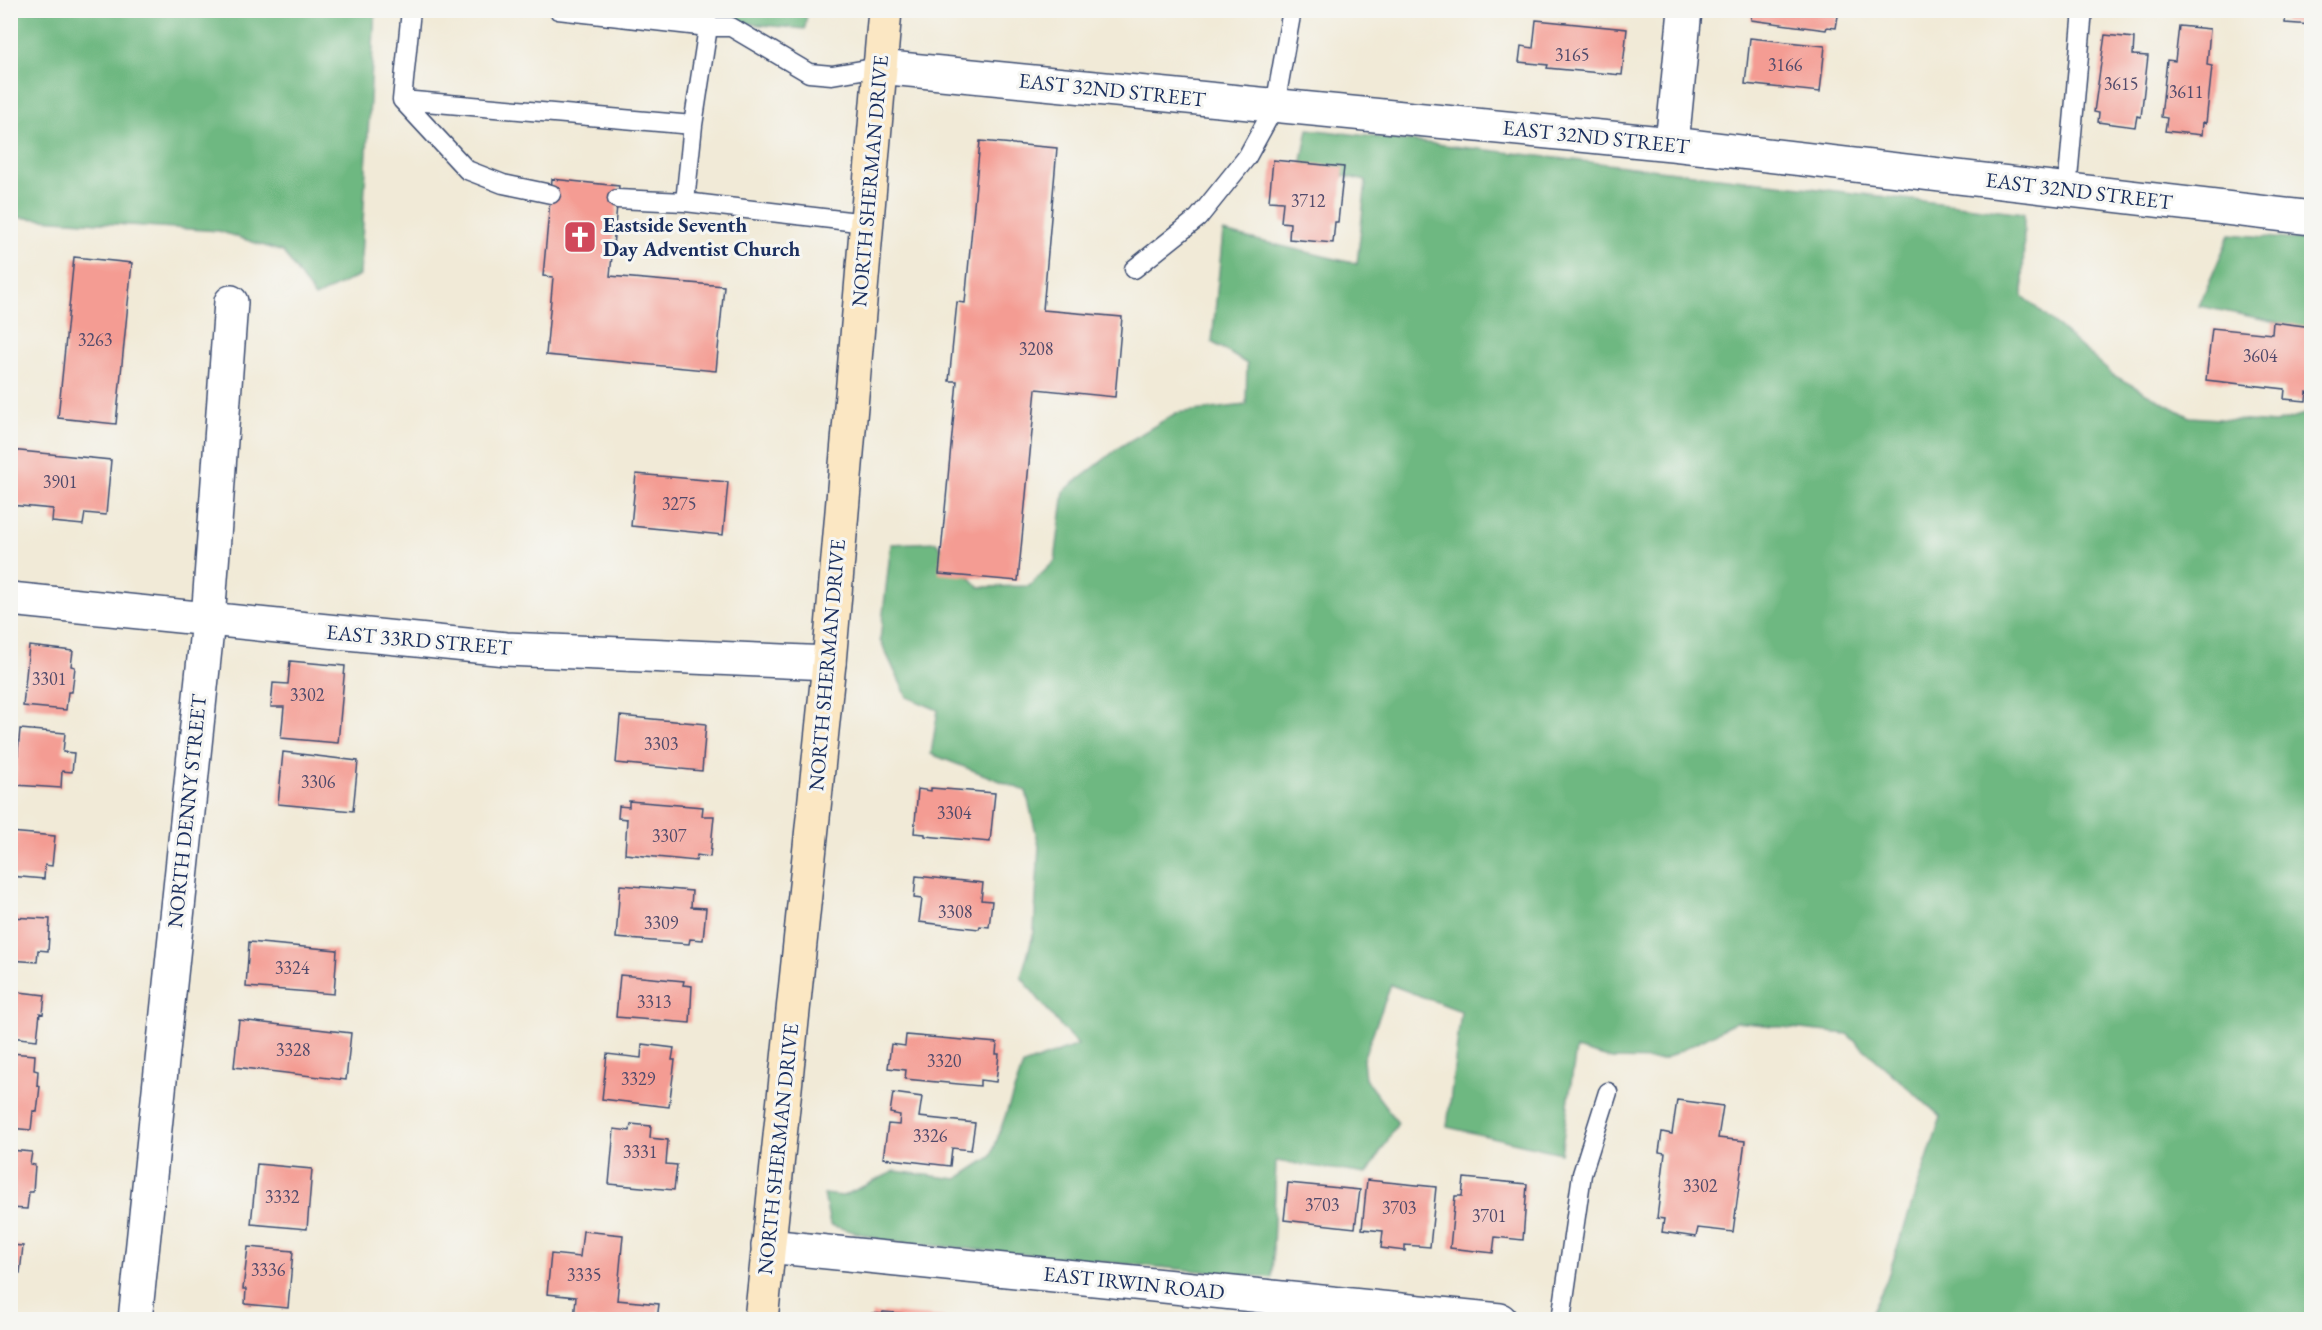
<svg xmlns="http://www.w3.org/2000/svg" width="2322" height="1330" font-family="'EB Garamond',serif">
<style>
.forest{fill:#6eb881;stroke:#447470;stroke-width:1.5}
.building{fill:#f49c93}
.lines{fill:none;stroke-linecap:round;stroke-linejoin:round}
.service-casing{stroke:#3b4b70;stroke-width:21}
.minor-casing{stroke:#3b4b70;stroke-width:36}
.secondary-casing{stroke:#3b4b70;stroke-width:36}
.service{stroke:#fff;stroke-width:18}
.minor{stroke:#fff;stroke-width:33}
.secondary{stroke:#fbe7c3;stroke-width:33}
.labels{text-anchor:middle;stroke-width:6;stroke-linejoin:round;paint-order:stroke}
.number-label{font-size:18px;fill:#514a6b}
.street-label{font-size:21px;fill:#1b2f5e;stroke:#f6f6f2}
.poi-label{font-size:21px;font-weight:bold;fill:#1b2f5e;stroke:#f6f6f2;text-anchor:start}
</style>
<rect width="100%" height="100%" fill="#f6f6f2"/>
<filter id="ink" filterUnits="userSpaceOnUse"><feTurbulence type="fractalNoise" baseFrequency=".0167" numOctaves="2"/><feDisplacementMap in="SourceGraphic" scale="12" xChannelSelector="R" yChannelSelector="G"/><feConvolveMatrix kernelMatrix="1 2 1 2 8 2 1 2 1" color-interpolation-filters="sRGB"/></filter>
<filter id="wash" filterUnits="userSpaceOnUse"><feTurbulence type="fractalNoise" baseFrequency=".008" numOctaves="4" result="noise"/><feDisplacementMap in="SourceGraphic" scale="24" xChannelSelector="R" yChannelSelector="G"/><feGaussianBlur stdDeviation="1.35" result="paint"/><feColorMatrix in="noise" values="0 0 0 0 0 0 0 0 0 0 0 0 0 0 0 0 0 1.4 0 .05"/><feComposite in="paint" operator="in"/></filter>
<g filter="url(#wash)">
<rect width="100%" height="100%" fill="#f1ead7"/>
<path class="forest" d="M11,10L375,11L360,275L315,297L283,252L219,231L11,217Z
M610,11H807L805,29Z
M1308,129L2024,213L2023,296L2113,375L2190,417L2275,423L2311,412V1319H1868L1886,1282L1941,1117L1847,1034L1736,1022L1663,1060L1612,1059L1576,1049L1561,1153L1447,1127L1461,1011L1391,985L1363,1059L1365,1079L1398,1123L1367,1174L1276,1161L1272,1278L885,1241L830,1225L824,1194L843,1196L895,1171L957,1179L991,1157L1023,1065L1078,1045L1057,1022L1021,977L1034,932L1039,846L1026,791L931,754L938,710L907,697L880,640L891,544L936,542L979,587L1029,586L1055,561L1064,491L1121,446L1176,413L1246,405L1247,364L1212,342L1223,232L1357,264L1366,181L1301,166Z
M2230,234L2311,241V329L2199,306Z"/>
<g id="blocks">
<path class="building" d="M1610,10H1629V14Z
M1752,10H1839L1836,28L1827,27L1826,30L1751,20Z
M2286,10H2312V25L2285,23Z
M1536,20L1627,29L1622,75L1547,68L1548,65L1519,62L1521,46L1533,48Z
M2179,26L2210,29L2207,65L2212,66L2206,123L2203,122L2202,135L2165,131L2167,118L2161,117L2167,60L2175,61Z
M2105,35L2134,38L2133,55L2148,56L2141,117L2137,116L2135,127L2098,122L2099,113L2094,112Z
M1750,38L1825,46L1820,92L1745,84Z
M980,141L1057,148L1043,310L1122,317L1115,397L1036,389L1018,581L939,574L957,381H949L957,302L965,303Z
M1273,160L1344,167L1338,222H1335L1333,243L1289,239L1290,223L1281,222L1283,202L1269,201Z
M552,179L619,186L610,276L724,286L716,371L546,355L553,277L543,276Z
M74,257L132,263L116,424L58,418Z
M2273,322L2312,327V377L2310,393L2307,392L2306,401L2284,399L2285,389L2206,380L2212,328L2272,334Z
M10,450L111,460L106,515L85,513L83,525L52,522L53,509L10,505Z
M636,474L728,482L723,535L631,526Z
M29,646L73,651L71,666L75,667L72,692H68L66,710L23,706Z
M290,661L345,666L338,743L281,738L284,707H271L273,683L288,684Z
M620,716L706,724L702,771L616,763Z
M20,729L65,733L63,752L74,753L72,772L62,771L61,788L15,785Z
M283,752L358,761L353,811L278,804Z
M931,788L995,793L990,842L925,836V834L914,833L918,789L931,791Z
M629,801L703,807L702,816H714L710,857L697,855L696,861L625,854L627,819L618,818L619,806L629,807Z
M10,832L55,836L52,866L45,865L44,879L10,876Z
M916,876L983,883L981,900L992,901L989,927L980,926L979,929L919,922L922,899L914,898Z
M620,885L692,891L691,907L706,908L703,940L690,939L689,944L616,938Z
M10,917L50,919L48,951L38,950L37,962L10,960Z
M249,942L337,950L334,994L246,987Z
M620,975L684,981L683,985L692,986L690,1023L616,1017Z
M10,991L45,995L43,1014L40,1013L37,1040L10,1037Z
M239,1020L351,1033L346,1080L234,1067Z
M906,1035L997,1043L996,1054H999L996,1082L980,1080V1086L905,1079L906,1070L888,1068L891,1044L905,1046Z
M642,1044L674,1048L672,1060H675L669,1107L602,1099L607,1054L641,1058Z
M10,1053L35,1055L34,1070L38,1071L37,1085L40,1086L37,1112L33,1111L31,1130L10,1128Z
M893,1093L922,1097L919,1117L975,1123L971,1150L952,1148L950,1166L883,1158L888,1124L899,1125L900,1115L890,1113Z
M1677,1100L1723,1106L1718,1138L1745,1141L1733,1232L1698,1228L1696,1237L1662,1232L1664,1219L1657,1218L1665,1153L1659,1152L1662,1132L1672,1134Z
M631,1124L651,1126L650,1138L668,1140L666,1164L677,1165L674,1190L609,1184L614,1129L630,1131Z
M10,1150L32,1152L30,1164L35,1165L33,1192H29L27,1209L10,1208Z
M257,1164L312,1169L307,1229L251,1224Z
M1464,1178L1527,1184L1523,1240L1495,1237L1493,1253L1450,1248L1455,1196H1462Z
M1367,1180L1436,1187L1430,1247L1405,1245V1251L1381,1248L1383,1231L1362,1229Z
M1288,1183L1360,1190L1355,1228L1284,1220Z
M583,1231L623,1235L617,1300L659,1304L657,1320H574L576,1297L547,1294L551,1254L580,1257Z
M10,1245L23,1246L20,1273H14L12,1293Z
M248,1247L293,1251L288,1308L245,1304L246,1289H243Z
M883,1312L944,1317V1320H871L872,1313L882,1314Z"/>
</g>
</g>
<g filter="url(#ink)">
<use href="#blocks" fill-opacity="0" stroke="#3b4b70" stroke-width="1.5"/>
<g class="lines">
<defs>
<path id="service" d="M411,10L402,100L693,125L685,202L866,223
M558,10L708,27H731L809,73L832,75L879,67
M402,100L467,170L503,184L551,194
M693,125L708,27
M2067,190L2083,10
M617,199L685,202
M1134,269L1198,218L1247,157L1275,106L1292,10
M1561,1320L1582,1174L1608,1092"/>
<path id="minor" d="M879,67L1672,144L2312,218
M1672,144L1685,10
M10,599L506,649L829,663
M768,1246L1500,1320
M135,1320L208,620L231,302"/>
<path id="secondary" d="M761,1320L829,663L885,10"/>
</defs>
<use href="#service" class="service-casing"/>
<use href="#minor" class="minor-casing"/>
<use href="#secondary" class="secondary-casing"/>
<use href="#service" class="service"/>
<use href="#minor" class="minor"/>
<use href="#secondary" class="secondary"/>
</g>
</g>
<defs>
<symbol id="church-square" viewBox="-11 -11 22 22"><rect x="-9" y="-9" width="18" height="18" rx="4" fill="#d1495b" stroke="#f6f6f2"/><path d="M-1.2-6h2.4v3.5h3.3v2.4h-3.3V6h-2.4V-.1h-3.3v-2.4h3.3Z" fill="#fff"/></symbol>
</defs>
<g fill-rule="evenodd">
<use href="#church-square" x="561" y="218" width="38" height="38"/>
</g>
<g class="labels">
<g class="number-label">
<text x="1572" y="61">3165</text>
<text x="1785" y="71">3166</text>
<text x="2121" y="90">3615</text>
<text x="2186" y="98">3611</text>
<text x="1308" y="207">3712</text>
<text x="95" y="346">3263</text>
<text x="1036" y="355">3208</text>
<text x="2260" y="362">3604</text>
<text x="60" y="488">3901</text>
<text x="679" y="510">3275</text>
<text x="49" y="685">3301</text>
<text x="307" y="701">3302</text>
<text x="661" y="750">3303</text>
<text x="318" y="788">3306</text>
<text x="954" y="819">3304</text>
<text x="669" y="842">3307</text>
<text x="955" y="918">3308</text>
<text x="661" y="929">3309</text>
<text x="292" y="974">3324</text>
<text x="654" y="1008">3313</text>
<text x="293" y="1056">3328</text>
<text x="944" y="1067">3320</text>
<text x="638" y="1085">3329</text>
<text x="930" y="1142">3326</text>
<text x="640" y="1158">3331</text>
<text x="1700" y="1192">3302</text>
<text x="282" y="1203">3332</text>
<text x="1322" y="1211">3703</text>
<text x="1399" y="1214">3703</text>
<text x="1489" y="1222">3701</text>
<text x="268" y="1276">3336</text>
<text x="584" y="1281">3335</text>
</g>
<g class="street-label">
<text transform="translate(1112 90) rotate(6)" y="7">EAST 32ND STREET</text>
<text transform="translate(1596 137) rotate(6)" y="7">EAST 32ND STREET</text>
<text transform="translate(870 181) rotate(-85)" y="7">NORTH SHERMAN DRIVE</text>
<text transform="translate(2079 191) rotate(7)" y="7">EAST 32ND STREET</text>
<text transform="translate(419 640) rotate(5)" y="7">EAST 33RD STREET</text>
<text transform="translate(827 665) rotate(-85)" y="7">NORTH SHERMAN DRIVE</text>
<text transform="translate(187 811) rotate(-84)" y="7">NORTH DENNY STREET</text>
<text transform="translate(778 1149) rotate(-84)" y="7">NORTH SHERMAN DRIVE</text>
<text transform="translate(1134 1283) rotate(6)" y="7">EAST IRWIN ROAD</text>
</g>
<g class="poi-label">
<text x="603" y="232">Eastside Seventh<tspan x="603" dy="24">Day Adventist Church</tspan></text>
</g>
</g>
<rect width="2322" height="1330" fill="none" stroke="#f6f6f2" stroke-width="36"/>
</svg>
